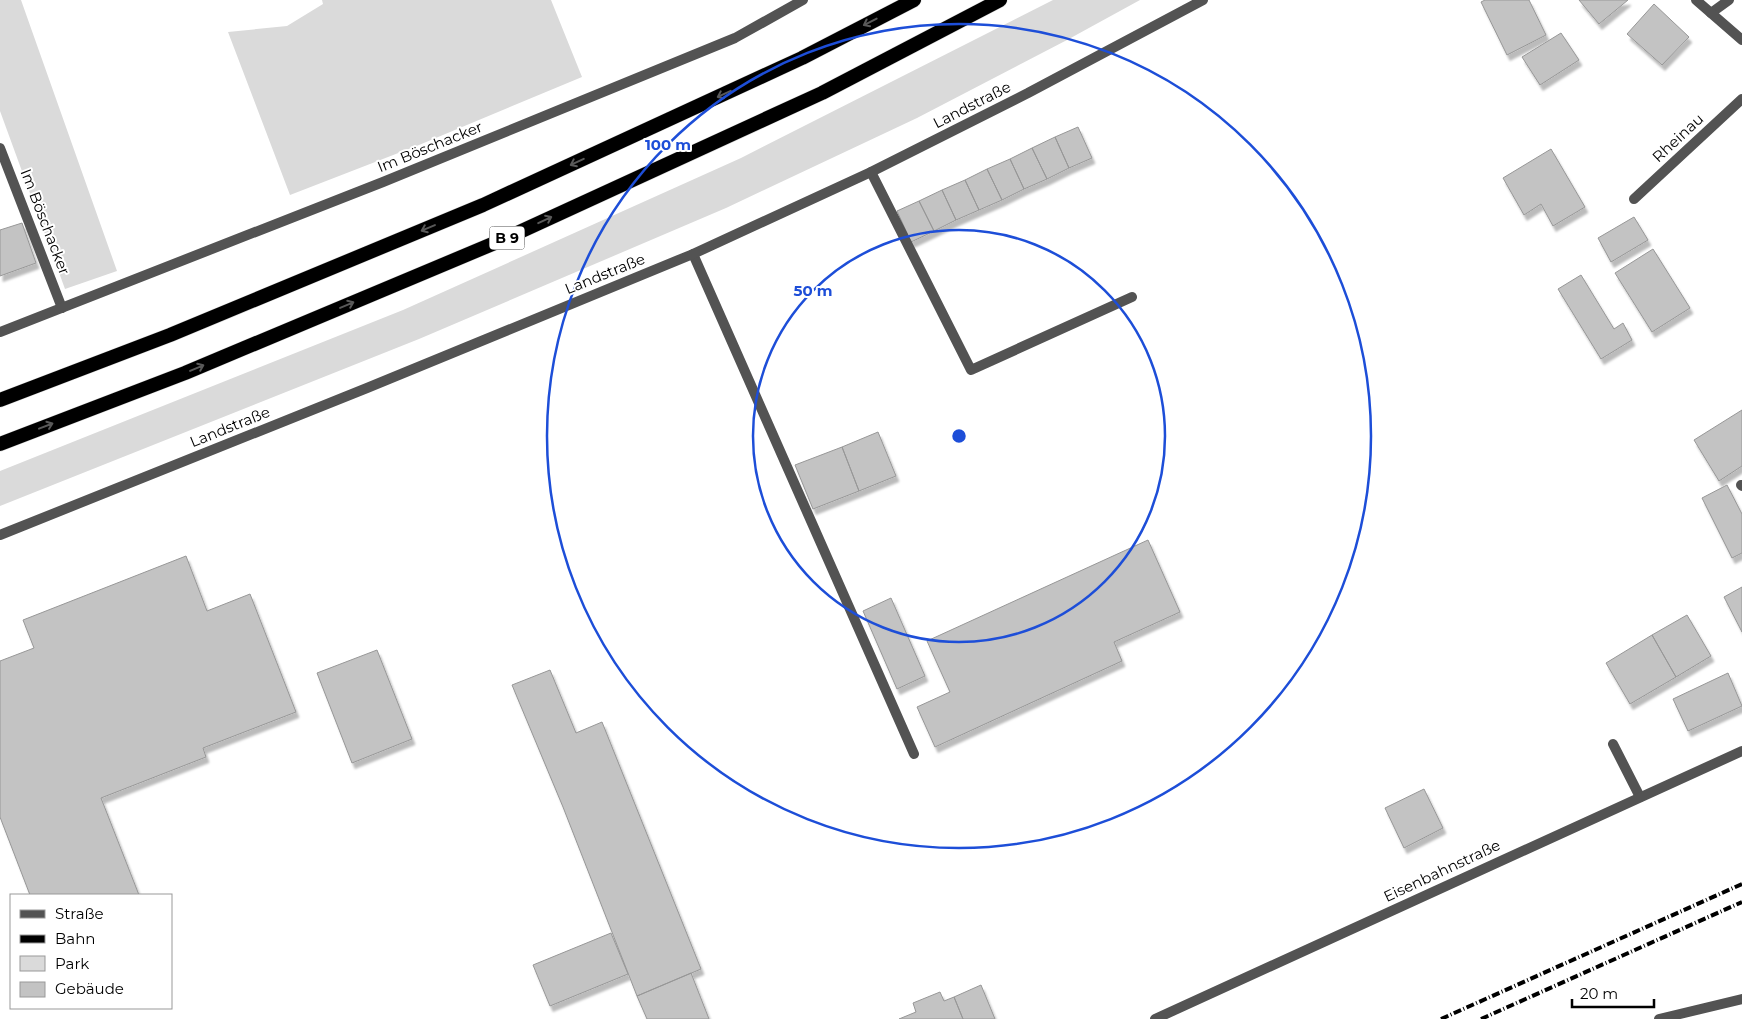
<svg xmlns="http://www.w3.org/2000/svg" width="1742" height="1019" font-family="Montserrat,sans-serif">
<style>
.green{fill:#dadada}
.building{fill:#c3c3c3;stroke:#979797;filter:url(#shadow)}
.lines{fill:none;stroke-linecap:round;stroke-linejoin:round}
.trunk-casing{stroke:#dbdbdb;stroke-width:15}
.service{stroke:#535353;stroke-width:10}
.minor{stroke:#535353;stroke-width:10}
.tertiary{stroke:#535353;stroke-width:10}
.trunk{stroke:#000;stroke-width:14}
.rail{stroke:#000;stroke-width:4;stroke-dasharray:8 2.5 1 2.5;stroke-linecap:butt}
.oneway{stroke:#595959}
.ring{fill:none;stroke:#1d4ed8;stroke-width:2.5}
.labels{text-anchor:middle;stroke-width:4;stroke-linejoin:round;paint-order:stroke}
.shield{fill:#fff;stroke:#4c4c4c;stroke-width:1}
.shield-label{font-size:14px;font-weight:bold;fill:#000}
.street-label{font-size:15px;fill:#000;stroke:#fff}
.centre{fill:#1d4ed8;stroke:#fff;stroke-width:2.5}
.ring-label{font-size:15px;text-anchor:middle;font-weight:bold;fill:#1d4ed8;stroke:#fff;stroke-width:4;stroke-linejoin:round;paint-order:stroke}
</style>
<defs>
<filter id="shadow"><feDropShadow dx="3" dy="5.5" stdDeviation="1" flood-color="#0004"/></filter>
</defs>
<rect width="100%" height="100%" fill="#fff"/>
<path class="green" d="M0,0H21L117,271L65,289L0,111Z
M322,0H551L582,77L419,145L290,195L228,32L287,26L323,4Z
M1053,0H1140L1067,40L917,118L726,208L419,339L0,506V471L403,310L741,158Z"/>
<path class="building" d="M1485,0H1529L1546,35L1507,55L1481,2Z
M1579,0H1628L1599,24Z
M1654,4L1689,37L1662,65L1627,34Z
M1561,33L1579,60L1540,85L1522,57Z
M1078,127L1092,158L1069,168L1055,137Z
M1055,137L1069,168L1047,179L1032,148Z
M1032,148L1047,179L1024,189L1010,159Z
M1551,149L1585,207L1553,226L1541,204L1524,215L1503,178Z
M1010,159L1024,189L1002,200L987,169Z
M987,169L1002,200L979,210L965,180Z
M965,180L979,210L956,220L942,190Z
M942,190L956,220L934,231L919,201Z
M919,201L934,231L911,242L897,211Z
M1634,217L1648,240L1611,262L1598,238Z
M22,223L36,263L0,276V230Z
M1653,249L1690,308L1652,332L1615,273Z
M1581,275L1614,329L1623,323L1632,340L1601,359L1558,289Z
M1742,410V466L1719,481L1694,440Z
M878,432L896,476L859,491L842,447Z
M842,447L859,491L813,509L795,465Z
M1727,485L1742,514V553L1732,558L1702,498Z
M1148,540L1180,612L1114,642L1122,661L935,747L917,707L950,692L927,641Z
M186,556L207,611L250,594L296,712L203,748L206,757L101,798L139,895H30L0,817V661L34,648L23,620Z
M1742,587V632L1724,597Z
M891,598L925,676L897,689L863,611Z
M1687,615L1711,656L1676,677L1652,635Z
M1652,635L1676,677L1630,704L1606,663Z
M377,650L412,739L352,763L317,673Z
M550,670L576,733L602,722L701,969L637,996L563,807L512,685Z
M1728,673L1742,706L1688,731L1673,699Z
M1424,789L1443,828L1404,848L1385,808Z
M611,933L628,974L550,1006L533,965Z
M691,973L709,1019H647L637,996Z
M981,985L995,1019H963L954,997Z
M940,992L944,1001L954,997L963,1019H899L916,1012L913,1003Z"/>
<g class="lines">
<defs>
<path id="trunk" d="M0,400L170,335L483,205L802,58L914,0
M0,444L185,373L502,240L822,93L1000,0"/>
</defs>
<use href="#trunk" class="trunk-casing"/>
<path class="service" d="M1711,13L1729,0
M0,148L62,308
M871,172L971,370L1132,297
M1634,199L1742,99
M693,254L914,754
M1741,485L1742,486
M1613,744L1640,797
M1659,1019L1742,999"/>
<path class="minor" d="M1696,0L1742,40
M0,332L383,182L735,38L803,0
M1155,1019L1742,751"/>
<path class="tertiary" d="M0,535L367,388L693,254L871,172L1028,93L1203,0"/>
<use href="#trunk" class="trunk"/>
<path class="rail" d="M1441,1019L1742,884
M1481,1019L1742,902"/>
</g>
<defs><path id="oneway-shaft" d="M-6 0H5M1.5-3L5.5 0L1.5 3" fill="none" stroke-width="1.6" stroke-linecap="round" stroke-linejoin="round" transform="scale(1.25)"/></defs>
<g class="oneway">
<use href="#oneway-shaft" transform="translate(870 22) rotate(153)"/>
<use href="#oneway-shaft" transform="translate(724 94) rotate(155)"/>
<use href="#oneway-shaft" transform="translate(577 162) rotate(155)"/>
<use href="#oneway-shaft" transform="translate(545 220) rotate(-25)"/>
<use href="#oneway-shaft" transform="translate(428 228) rotate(157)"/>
<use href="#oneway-shaft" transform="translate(347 305) rotate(-23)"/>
<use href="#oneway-shaft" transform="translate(197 368) rotate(-23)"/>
<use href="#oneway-shaft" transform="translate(46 426) rotate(-21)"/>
</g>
<g class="ring">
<circle cx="959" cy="436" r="206"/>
<circle cx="959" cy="436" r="412"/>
</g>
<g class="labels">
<rect class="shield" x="489.5" y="226.5" width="35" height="23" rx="4"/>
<g class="shield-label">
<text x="507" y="243">B 9</text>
</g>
<g class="street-label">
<text transform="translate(972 105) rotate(-27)" y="5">Landstraße</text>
<text transform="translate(1678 138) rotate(-43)" y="5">Rheinau</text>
<text transform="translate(430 147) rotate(-22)" y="5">Im Böschacker</text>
<text transform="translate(45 222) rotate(69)" y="5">Im Böschacker</text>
<text transform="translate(605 274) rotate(-22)" y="5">Landstraße</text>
<text transform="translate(230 427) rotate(-22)" y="5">Landstraße</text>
<text transform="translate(1442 871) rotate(-25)" y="5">Eisenbahnstraße</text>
</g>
</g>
<circle cx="959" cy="436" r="8" class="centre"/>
<g class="ring-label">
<text x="668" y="150">100 m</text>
<text x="813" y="296">50 m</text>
</g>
<rect x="10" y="894" width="162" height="115" fill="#ffffff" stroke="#999999"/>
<rect x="20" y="910" width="25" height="8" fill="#535353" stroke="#999999"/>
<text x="55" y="919" font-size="15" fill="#000000">Straße</text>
<rect x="20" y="935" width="25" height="8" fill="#000000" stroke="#999999"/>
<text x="55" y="944" font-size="15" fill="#000000">Bahn</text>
<rect x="20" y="956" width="25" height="15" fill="#dadada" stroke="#999999"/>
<text x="55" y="969" font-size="15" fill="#000000">Park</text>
<rect x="20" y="982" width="25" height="15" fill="#c3c3c3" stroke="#999999"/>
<text x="55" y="994" font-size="15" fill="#000000">Gebäude</text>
<path d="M1572 999v8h82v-8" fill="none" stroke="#000000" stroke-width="2.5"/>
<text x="1580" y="999" font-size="15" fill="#000000" stroke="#ffffff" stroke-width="4" paint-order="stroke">20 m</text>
</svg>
